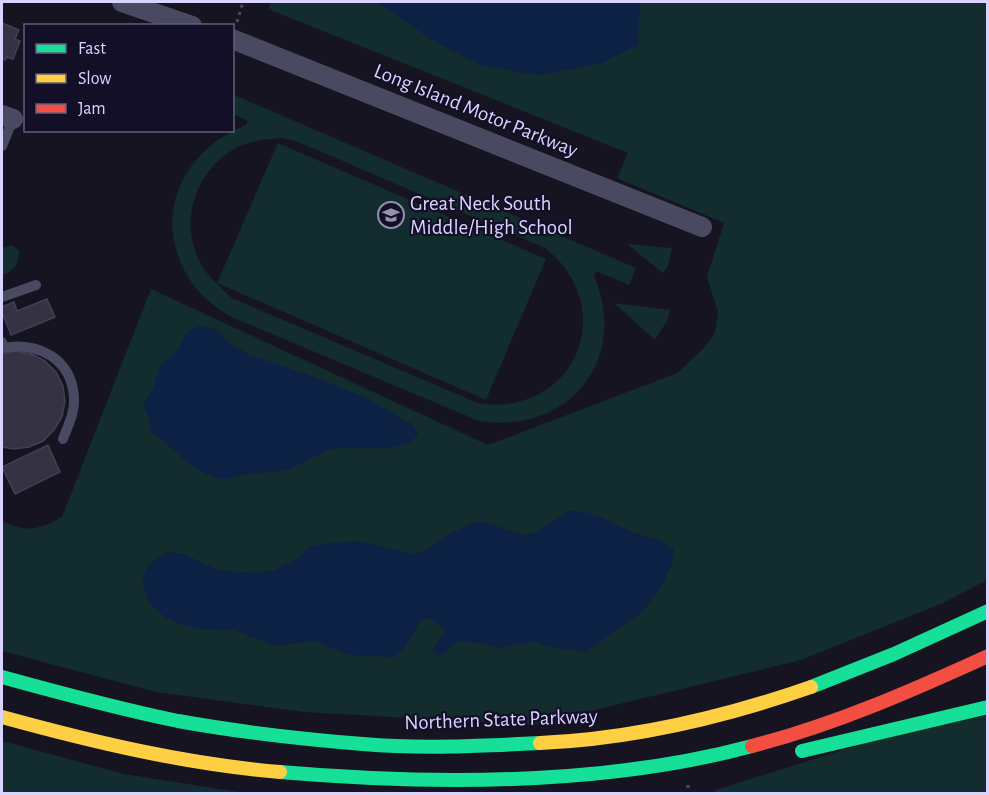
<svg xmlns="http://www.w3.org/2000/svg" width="989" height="795" font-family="'Alegreya Sans',sans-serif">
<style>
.green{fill:#132c2d;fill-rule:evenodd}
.water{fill:#0d2144}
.building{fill:#343243;stroke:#433f54;stroke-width:1.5}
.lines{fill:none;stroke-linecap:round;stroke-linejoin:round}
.path{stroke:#44505f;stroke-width:3;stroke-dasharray:3 4.5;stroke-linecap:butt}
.lane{stroke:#4a4962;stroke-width:10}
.street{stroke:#4a4962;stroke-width:20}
.fast{stroke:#16e098;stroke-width:14}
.slow{stroke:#ffcf43;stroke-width:14}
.jam{stroke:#f24e42;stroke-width:14}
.labels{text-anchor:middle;stroke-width:4.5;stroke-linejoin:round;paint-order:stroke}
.street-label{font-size:21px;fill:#d9d4ff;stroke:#130f26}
.poi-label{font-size:21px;fill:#d9d4ff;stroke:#130f26;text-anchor:start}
</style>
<rect width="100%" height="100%" fill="#161421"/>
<path class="green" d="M271,2H987V580L943,603L801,660L533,725L304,712L156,692L2,651V521C27,533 38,530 62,517L151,289L488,445L677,373L702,350L715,333L718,312L707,277L724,223L617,178L628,153L268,9Z
M234,95L636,268L629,285L596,271L594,276C630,360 568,435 479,421L229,316C216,307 203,298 194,286C149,224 178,152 246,125L248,121L233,114ZM281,138L296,141L545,248C621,308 575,418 478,403L232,298C220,287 209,278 201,264C178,223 195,170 236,148C250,141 265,139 281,138Z
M278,143L546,259L486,400L217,283Z
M627,244L672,248L668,266L663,273Z
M13,246L19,250C20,263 14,271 2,275V247Z
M614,303L670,310L667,321L655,340Z
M987,715V793L711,794L716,790L871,741Z
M2,741L124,774L245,793H2Z"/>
<path class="water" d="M377,2H640L638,45L602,63L574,69L542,75L511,71L478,64L432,40Z
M199,326L216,329L229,343L248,354L317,378L366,398L412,424L418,434C402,457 358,444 334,449C319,452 306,462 292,468C278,473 261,472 246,474C239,475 230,480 223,479C197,476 172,446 151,432L149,417L143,405L153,388L160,366L178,350L187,332Z
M567,511C594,510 607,521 630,531C647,539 658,536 674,550L671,567L660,589L642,612L586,652L546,646L534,641L500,648L469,641L456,642L445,653L437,655L432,650L446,631L429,618L420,619C415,635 407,646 395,657L350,655L314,641L276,646L233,630L199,629L178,623L165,617L149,603L142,579L148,565L168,552L184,554L217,570L256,573L275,570L296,559L310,547L323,544L356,541L415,554L432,547L445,536L471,524L484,522L523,535L535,533Z"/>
<path class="building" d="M2,23L19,30L15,39L20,41L13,59L7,57L5,60L2,59Z
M47,299L55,317L11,335L2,312V307L14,302L17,311Z
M15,351L32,354L45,361L56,372L63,386L65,401L62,417L54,430L43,441L29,447L14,449L2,447V354Z
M48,445L60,472L15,494L2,467Z"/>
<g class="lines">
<path class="path" d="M237,22L243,2
M688,785V794"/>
<path class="lane" d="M2,146L13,119
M2,297L36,285
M2,342L3,348C38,341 72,359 74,398C75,412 68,426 63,439"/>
<path class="street" d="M122,2L192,26
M232,39L702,227
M2,115L13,119"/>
<path class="fast" d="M2,677C60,693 119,709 178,721C239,732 301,739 363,744C422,749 481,746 540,743
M811,687L894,654L988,611
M802,751L988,707
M280,772C432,785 604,786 752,746"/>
<path class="slow" d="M2,717C93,742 185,764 280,772
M540,743C631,739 725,717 811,687"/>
<path class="jam" d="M752,746C834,725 911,691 988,656"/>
</g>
<defs>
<symbol id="school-ring" viewBox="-11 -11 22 22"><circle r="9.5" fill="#130f26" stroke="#9591b1" stroke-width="1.5"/><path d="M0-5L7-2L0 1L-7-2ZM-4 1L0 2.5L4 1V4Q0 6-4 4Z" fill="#9591b1"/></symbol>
</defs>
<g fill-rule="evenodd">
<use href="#school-ring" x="376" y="200" width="30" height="30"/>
</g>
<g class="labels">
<g class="street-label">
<text transform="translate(476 110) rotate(22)" y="7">Long Island Motor Parkway</text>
<text transform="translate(501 719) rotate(-2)" y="7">Northern State Parkway</text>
</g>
<g class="poi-label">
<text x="410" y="210">Great Neck South<tspan x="410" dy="24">Middle/High School</tspan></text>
</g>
</g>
<rect width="989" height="795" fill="none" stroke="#d9d4ff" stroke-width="6"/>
<rect x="24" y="24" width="210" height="108" fill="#130f26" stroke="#625e7d" stroke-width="1.5"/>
<rect x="36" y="44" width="30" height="9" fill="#16e098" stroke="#625e7d" stroke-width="1.5"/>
<text x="78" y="54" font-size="18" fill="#d9d4ff">Fast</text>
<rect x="36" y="74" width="30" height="9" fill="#ffcf43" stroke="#625e7d" stroke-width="1.5"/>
<text x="78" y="84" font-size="18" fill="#d9d4ff">Slow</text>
<rect x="36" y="104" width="30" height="9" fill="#f24e42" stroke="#625e7d" stroke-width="1.5"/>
<text x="78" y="114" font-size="18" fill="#d9d4ff">Jam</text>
</svg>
